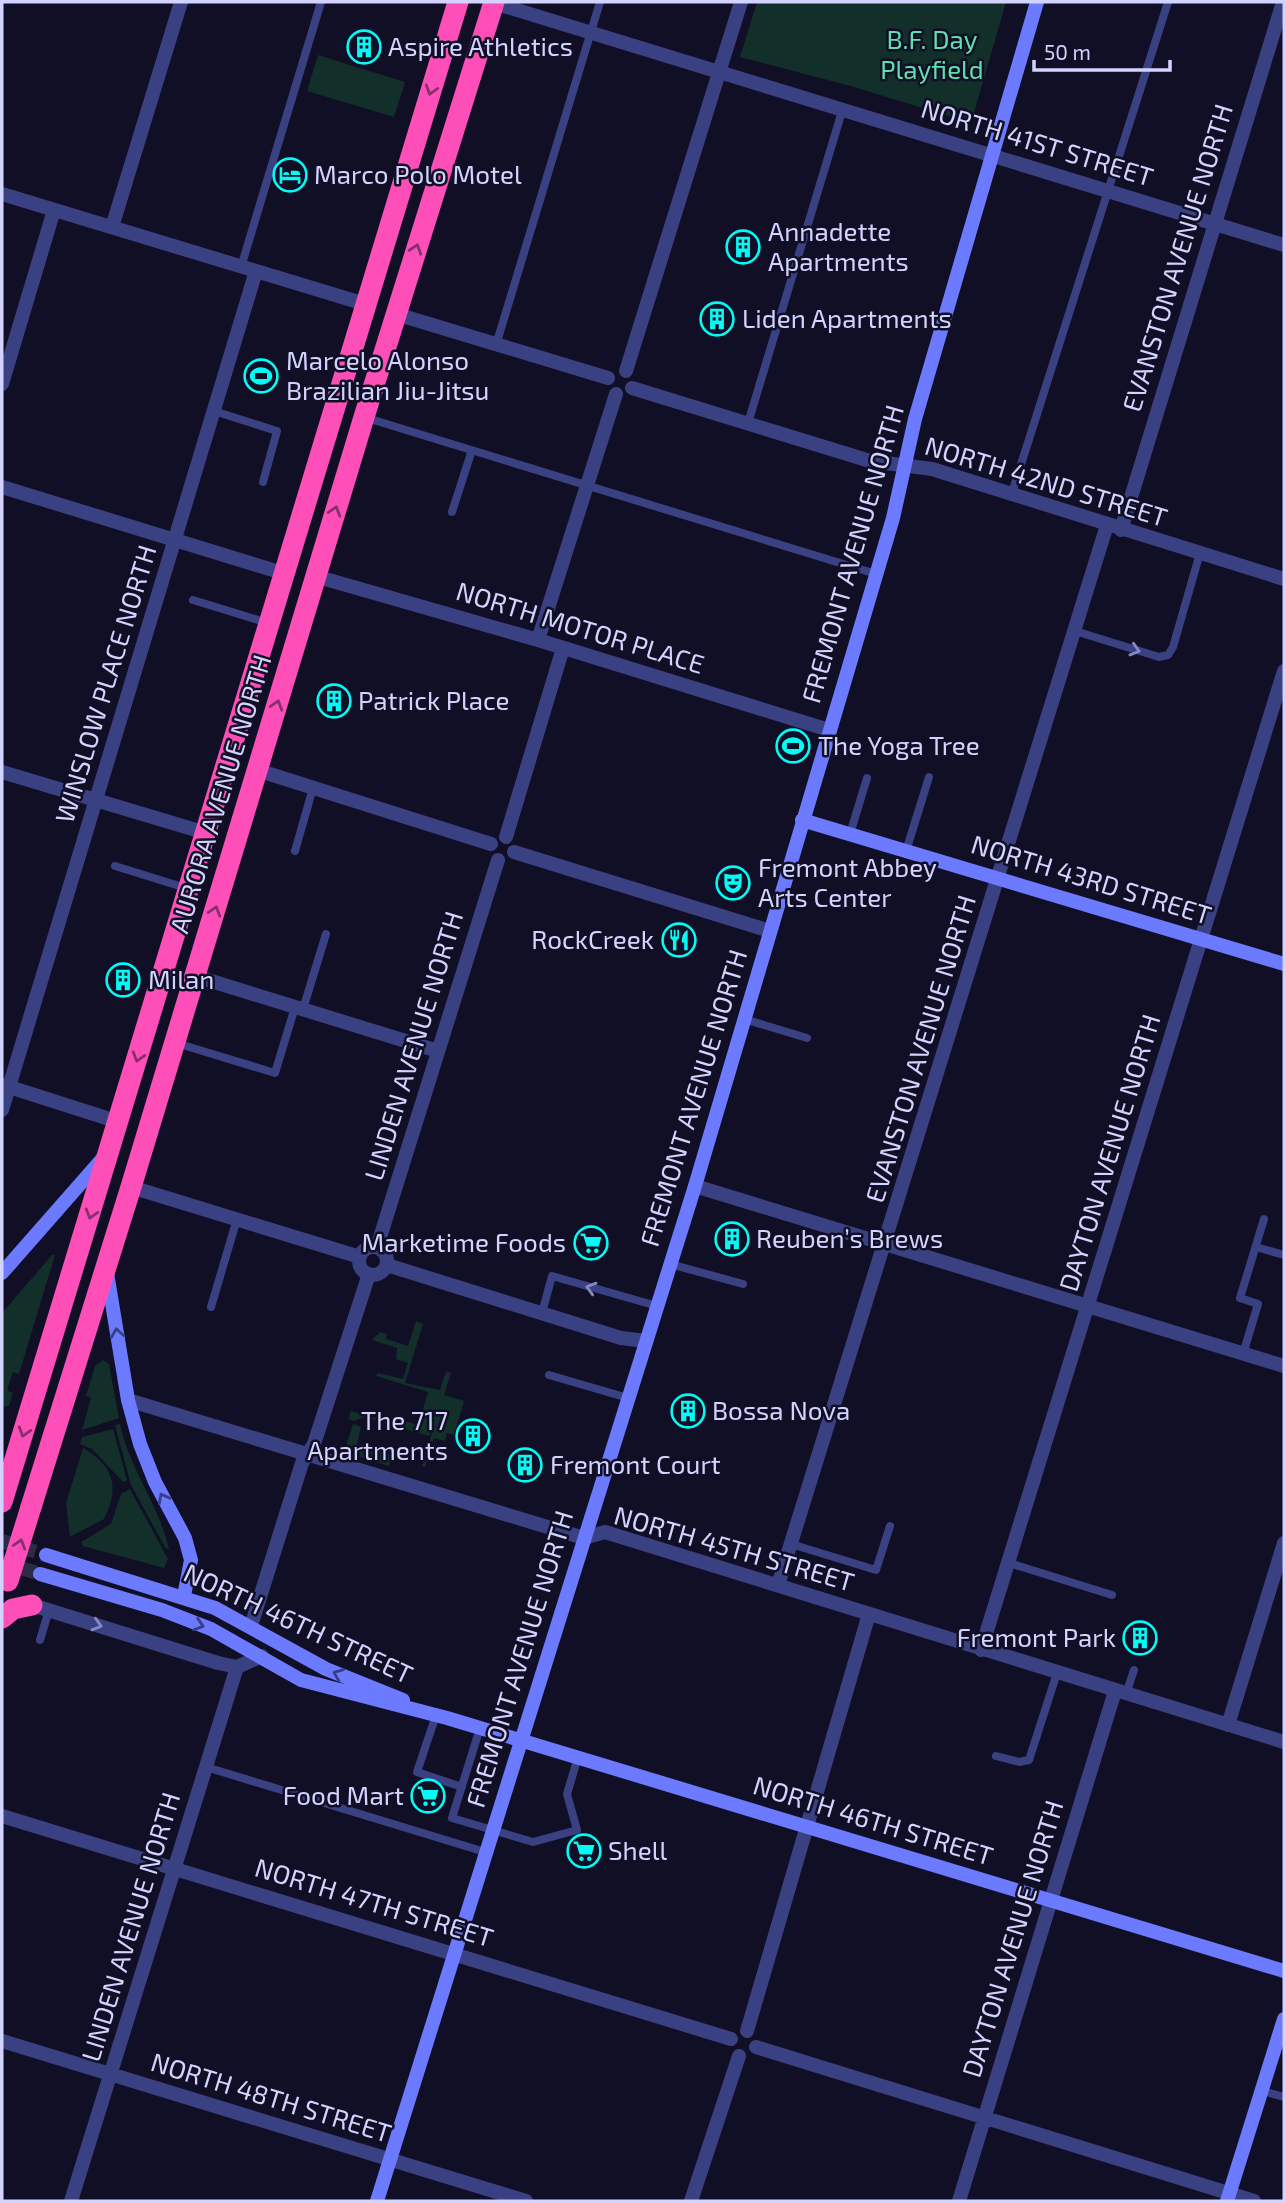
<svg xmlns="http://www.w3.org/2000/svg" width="1286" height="2203" font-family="'Exo 2',sans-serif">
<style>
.green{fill:#122f2a}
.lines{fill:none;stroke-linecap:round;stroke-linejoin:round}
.secondary-tunnel{stroke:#2d2c46;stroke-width:14;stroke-dasharray:14 7;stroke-linecap:butt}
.lane{stroke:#3a4183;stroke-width:8}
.street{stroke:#3a4183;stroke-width:14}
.secondary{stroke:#6b7afe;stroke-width:14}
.highway{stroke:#fe4fb9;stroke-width:21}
.highway-bridge{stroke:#fe4fb9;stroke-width:21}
.oneway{stroke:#872f6f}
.oneway2{stroke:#868ac1}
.oneway3{stroke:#393f87}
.labels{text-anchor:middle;stroke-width:5;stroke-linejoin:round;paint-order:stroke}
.park-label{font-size:26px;fill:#5fdfae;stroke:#100f25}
.poi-label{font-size:26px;fill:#d3d3ff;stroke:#100f25;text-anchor:start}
.street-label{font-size:26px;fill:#d3d3ff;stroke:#100f25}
</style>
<rect width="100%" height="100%" fill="#100f25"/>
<path class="green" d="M757,2H1006L971,123L854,87L740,57Z
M318,55L405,82L394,117L307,91Z
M52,1255H55L19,1374L13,1372L7,1390L13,1393L9,1406H2V1313Z
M416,1321L423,1324L405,1383L440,1390L446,1371L451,1373L444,1395L464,1401L454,1435L447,1433L445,1441L434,1438L425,1467L422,1466L433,1429L429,1436L365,1417L354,1421L348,1419L351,1411L386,1421L388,1416L418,1425L428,1392L376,1376L378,1373L403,1379L408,1363L396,1359L397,1348L372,1340L380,1332L387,1334L386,1339L408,1346Z
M103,1360L109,1364L119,1418L82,1430L91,1398L86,1396L95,1366Z
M120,1424C129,1468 159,1505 169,1549H166L131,1485L115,1425Z
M353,1424L361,1427L357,1444L392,1455L389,1466L344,1452Z
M113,1429L127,1480L123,1482L92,1449L80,1444L82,1437Z
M83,1448C114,1466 120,1487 104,1519L70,1537L66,1503Z
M130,1489L168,1559L164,1568L83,1546L81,1542L111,1524L121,1494Z"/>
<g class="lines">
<path class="secondary-tunnel" d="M2,1541L46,1555
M2,1562L40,1574"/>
<path class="lane" d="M241,267L321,2
M496,345L600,2
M214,411L277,431L263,482
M367,418L876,574
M748,423L843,108
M1011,496L1168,2
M452,512L472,450
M193,600L268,623
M1075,631L1159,657L1168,655L1173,647L1200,553
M850,834L867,778
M295,851L313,788
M906,851L929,777
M115,866L186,888
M303,1009L326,934
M744,1019L807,1038
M176,1043L275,1073L295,1007
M1256,1247L1284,1255
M670,1264L743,1284
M211,1307L237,1219
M542,1313L552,1276L657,1306
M1243,1354L1258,1304L1240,1298L1264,1219
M549,1375L628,1398
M791,1544L876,1570L890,1526
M1009,1563L1112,1595
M40,1640L49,1610
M1126,1694L1134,1670
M436,1715L417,1772L462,1787
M480,1728L452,1818L533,1842L577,1830L567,1794L578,1757
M996,1756L1019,1762L1029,1760L1057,1673
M206,1767L485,1852
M1262,2091L1284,2097"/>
<path class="street" d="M494,3L1284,245
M2,194L365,304
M112,227L181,2
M396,314L608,378
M626,371L741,2
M2,384L54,210
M632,388L870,461L932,469L1284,579
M2,487L286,574
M1121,530L1283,2
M315,576L538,640L829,730
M538,640L616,394
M257,770L491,844
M2,772L206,833
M506,837L563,648
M514,852L770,931
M195,976L438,1051
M3,1085L119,1122
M2,1110L256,271
M695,1186L1284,1366
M131,1187L360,1257
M359 1261a14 14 0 1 1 28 0a14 14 0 1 1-28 0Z
M377,1247L498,860
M387,1265L621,1338L646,1341
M128,1400L584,1538L605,1532L1284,1742
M778,1585L1107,525
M32,1605L218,1663L237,1667L262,1656
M251,1626L302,1463L314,1444L369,1274
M981,1650L1284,671
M1228,1725L1284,1543
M2,1816L731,2039
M747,2031L869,1614
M2,2041L526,2201
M756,2047L1254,2201
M71,2201L237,1667
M691,2201L739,2056
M959,2201L1115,1691"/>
<path class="secondary" d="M802,820L1284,964
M2,1273L103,1158
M107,1273L128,1400L140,1444L155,1482L185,1538L191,1560L184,1596
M46,1555L215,1608L326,1669L403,1700
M40,1574L162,1610L211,1629L301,1680L447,1718L1284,1971
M377,2201L695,1186L893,518L915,419L1037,2
M1227,2201L1284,2019"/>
<path class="highway" d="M2,1502L458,2
M31,1507L131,1187L364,417L494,2
M2,1618L13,1609L32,1605"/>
<path class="highway-bridge" d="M8,1581L31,1507"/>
</g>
<defs><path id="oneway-chevron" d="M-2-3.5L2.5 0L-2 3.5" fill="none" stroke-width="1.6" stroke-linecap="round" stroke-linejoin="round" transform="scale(1.75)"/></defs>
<g class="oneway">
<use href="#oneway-chevron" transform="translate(431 90) rotate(107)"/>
<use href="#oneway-chevron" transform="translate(416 249) rotate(-72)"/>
<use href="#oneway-chevron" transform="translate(335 511) rotate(-73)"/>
<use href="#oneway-chevron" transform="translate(277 705) rotate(-73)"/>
<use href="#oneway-chevron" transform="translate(215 911) rotate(-73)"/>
<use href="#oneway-chevron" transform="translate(138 1057) rotate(107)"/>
<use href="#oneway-chevron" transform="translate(91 1214) rotate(107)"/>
<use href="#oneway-chevron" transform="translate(24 1432) rotate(107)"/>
<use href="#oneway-chevron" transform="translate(20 1544) rotate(-73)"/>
</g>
<g class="oneway2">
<use href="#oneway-chevron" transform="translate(1135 650) rotate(16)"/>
<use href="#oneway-chevron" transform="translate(591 1288) rotate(-164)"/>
<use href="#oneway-chevron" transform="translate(97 1625) rotate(17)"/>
</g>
<g class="oneway3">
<use href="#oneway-chevron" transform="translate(117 1333) rotate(-99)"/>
<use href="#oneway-chevron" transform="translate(163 1498) rotate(-118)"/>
<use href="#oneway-chevron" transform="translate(199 1625) rotate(18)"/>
<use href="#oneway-chevron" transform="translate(338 1674) rotate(-158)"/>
</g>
<defs>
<symbol id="building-ring" viewBox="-11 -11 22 22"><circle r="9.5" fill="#100f25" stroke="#02fcf5" stroke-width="1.5"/><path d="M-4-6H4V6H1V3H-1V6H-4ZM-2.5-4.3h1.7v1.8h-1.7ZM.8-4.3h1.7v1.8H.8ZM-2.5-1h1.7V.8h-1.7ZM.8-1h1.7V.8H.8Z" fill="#02fcf5"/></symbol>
<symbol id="hotel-ring" viewBox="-11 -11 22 22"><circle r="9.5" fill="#100f25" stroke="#02fcf5" stroke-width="1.5"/><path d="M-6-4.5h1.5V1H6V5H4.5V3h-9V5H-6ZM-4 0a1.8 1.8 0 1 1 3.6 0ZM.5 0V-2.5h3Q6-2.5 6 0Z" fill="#02fcf5"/></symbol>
<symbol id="stadium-ring" viewBox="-11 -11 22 22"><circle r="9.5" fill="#100f25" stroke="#02fcf5" stroke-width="1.5"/><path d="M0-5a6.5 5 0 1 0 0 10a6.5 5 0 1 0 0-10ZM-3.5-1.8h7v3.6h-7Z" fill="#02fcf5"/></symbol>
<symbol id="theatre-ring" viewBox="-11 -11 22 22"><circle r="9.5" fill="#100f25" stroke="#02fcf5" stroke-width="1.5"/><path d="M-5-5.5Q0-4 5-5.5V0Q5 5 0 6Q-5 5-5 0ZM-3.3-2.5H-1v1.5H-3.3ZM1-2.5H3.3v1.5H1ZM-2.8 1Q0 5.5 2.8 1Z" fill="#02fcf5"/></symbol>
<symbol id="restaurant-ring" viewBox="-11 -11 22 22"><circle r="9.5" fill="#100f25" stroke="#02fcf5" stroke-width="1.5"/><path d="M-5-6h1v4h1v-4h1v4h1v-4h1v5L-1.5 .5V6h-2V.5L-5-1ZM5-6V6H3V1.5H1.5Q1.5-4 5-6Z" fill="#02fcf5"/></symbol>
<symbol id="supermarket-ring" viewBox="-11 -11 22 22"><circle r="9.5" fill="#100f25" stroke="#02fcf5" stroke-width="1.5"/><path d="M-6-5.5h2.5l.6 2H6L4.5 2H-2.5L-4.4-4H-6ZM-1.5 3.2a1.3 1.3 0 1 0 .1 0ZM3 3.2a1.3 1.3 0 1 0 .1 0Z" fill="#02fcf5"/></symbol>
</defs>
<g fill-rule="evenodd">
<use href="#building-ring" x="345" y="28" width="38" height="38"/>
<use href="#hotel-ring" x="271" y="156" width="38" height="38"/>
<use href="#building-ring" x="724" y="228" width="38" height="38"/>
<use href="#building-ring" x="698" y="300" width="38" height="38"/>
<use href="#stadium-ring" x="242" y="357" width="38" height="38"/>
<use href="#building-ring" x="315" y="682" width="38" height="38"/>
<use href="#stadium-ring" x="774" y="727" width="38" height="38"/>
<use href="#theatre-ring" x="714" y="864" width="38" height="38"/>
<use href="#restaurant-ring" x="660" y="921" width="38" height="38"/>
<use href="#building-ring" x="104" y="961" width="38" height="38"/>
<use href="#building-ring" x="713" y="1220" width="38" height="38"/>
<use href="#supermarket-ring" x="572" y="1224" width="38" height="38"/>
<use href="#building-ring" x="669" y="1392" width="38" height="38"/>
<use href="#building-ring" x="454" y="1417" width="38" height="38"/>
<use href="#building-ring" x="506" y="1446" width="38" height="38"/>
<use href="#building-ring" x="1121" y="1619" width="38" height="38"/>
<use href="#supermarket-ring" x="409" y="1777" width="38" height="38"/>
<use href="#supermarket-ring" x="565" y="1832" width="38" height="38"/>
</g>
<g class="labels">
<g class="park-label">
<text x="932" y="49">B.F. Day<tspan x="932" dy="30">Playfield</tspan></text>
</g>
<g class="poi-label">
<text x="388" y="56">Aspire Athletics</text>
<text x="314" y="184">Marco Polo Motel</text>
<text x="768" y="241">Annadette<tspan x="768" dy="30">Apartments</tspan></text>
<text x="742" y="328">Liden Apartments</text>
<text x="286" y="370">Marcelo Alonso<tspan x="286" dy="30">Brazilian Jiu-Jitsu</tspan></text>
<text x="358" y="710">Patrick Place</text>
<text x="818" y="755">The Yoga Tree</text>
<text x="758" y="877">Fremont Abbey<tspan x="758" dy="30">Arts Center</tspan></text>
<text x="654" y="949" text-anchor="end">RockCreek</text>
<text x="148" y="989">Milan</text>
<text x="756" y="1248">Reuben’s Brews</text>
<text x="566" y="1252" text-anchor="end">Marketime Foods</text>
<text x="712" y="1420">Bossa Nova</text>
<text x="448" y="1430" text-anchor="end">The 717<tspan x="448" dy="30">Apartments</tspan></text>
<text x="550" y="1474">Fremont Court</text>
<text x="1116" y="1647" text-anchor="end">Fremont Park</text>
<text x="404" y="1805" text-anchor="end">Food Mart</text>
<text x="608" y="1860">Shell</text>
</g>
<g class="street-label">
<text transform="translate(1037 143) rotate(17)" y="9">NORTH 41ST STREET</text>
<text transform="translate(1178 258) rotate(-73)" y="9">EVANSTON AVENUE NORTH</text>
<text transform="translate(1046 482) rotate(17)" y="9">NORTH 42ND STREET</text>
<text transform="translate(853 554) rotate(-74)" y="9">FREMONT AVENUE NORTH</text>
<text transform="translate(580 628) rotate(17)" y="9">NORTH MOTOR PLACE</text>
<text transform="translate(106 684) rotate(-73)" y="9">WINSLOW PLACE NORTH</text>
<text transform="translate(221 794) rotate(-73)" y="9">AURORA AVENUE NORTH</text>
<text transform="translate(1091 880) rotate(17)" y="9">NORTH 43RD STREET</text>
<text transform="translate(414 1046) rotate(-73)" y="9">LINDEN AVENUE NORTH</text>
<text transform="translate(921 1049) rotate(-73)" y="9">EVANSTON AVENUE NORTH</text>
<text transform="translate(694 1098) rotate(-73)" y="9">FREMONT AVENUE NORTH</text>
<text transform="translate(1110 1153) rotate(-73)" y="9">DAYTON AVENUE NORTH</text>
<text transform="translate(734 1549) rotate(16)" y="9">NORTH 45TH STREET</text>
<text transform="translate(298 1624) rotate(25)" y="9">NORTH 46TH STREET</text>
<text transform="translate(520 1659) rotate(-73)" y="9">FREMONT AVENUE NORTH</text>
<text transform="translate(873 1821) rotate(17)" y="9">NORTH 46TH STREET</text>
<text transform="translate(374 1903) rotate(17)" y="9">NORTH 47TH STREET</text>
<text transform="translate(131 1927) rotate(-73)" y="9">LINDEN AVENUE NORTH</text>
<text transform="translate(1013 1939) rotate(-73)" y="9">DAYTON AVENUE NORTH</text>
<text transform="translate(271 2098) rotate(17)" y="9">NORTH 48TH STREET</text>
</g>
</g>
<rect width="1286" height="2203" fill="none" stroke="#d3d3ff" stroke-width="7"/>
<path d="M1034 60v10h136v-10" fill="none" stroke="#d3d3ff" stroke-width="3.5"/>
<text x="1044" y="60" font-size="21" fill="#d3d3ff" stroke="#100f25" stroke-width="5" paint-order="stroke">50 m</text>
</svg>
